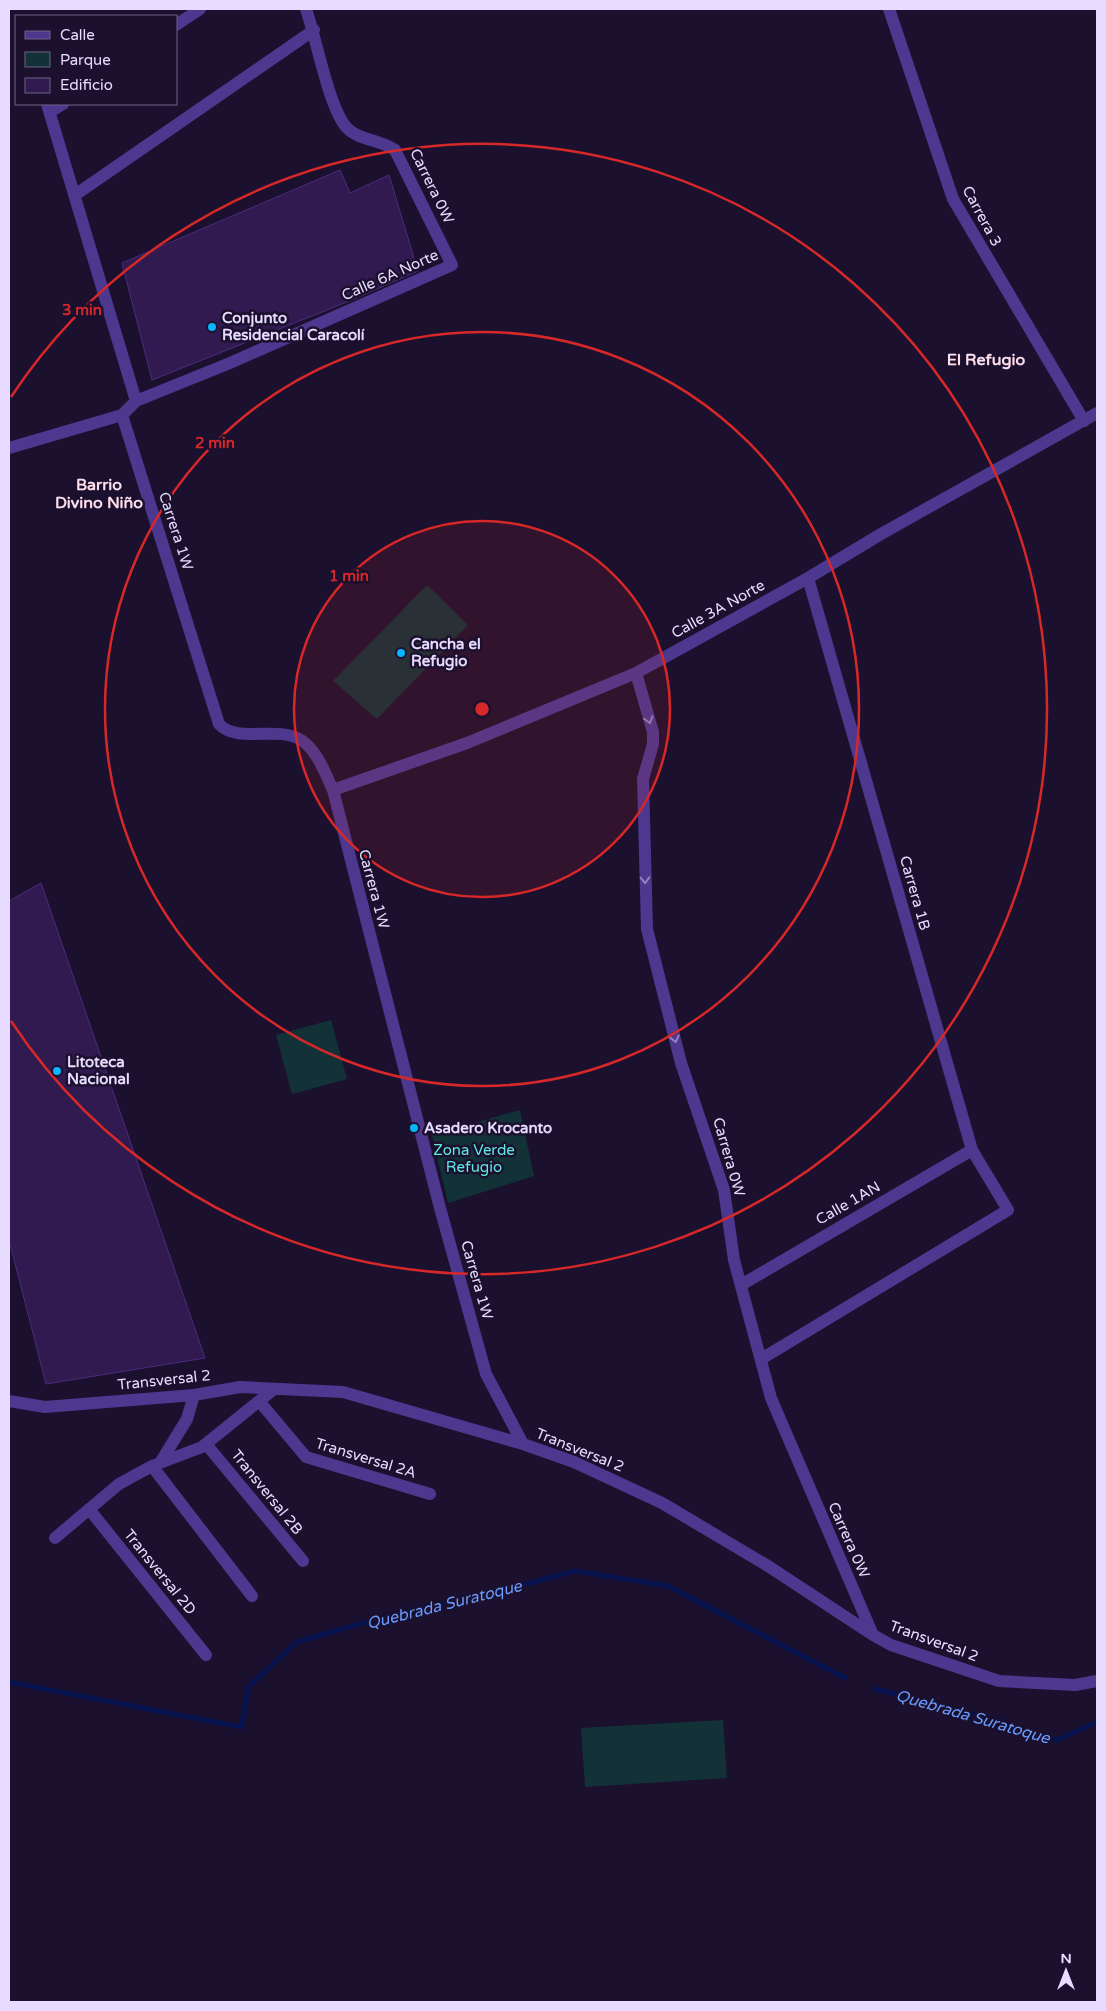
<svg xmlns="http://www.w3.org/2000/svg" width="1106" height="2011" font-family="'Varela Round',sans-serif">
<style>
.park{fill:#123238}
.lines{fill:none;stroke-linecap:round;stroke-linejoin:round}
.stream{stroke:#07134f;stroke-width:5}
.building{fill:#301a50;stroke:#4c2b7e}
.minor{stroke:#4d3890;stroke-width:12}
.oneway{stroke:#9282c2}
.ring{fill:none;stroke:#d62828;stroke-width:2.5}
.poi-dot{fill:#08b4ff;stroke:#1b102e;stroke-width:2}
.labels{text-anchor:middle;stroke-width:5;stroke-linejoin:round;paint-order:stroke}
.street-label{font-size:15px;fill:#e7dcff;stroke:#1b102e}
.poi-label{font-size:15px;font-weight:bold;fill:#e7dcff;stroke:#1b102e;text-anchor:start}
.park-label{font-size:15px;fill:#5ee9e3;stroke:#1b102e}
.neighbourhood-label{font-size:16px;font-weight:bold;fill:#ffdeec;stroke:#1b102e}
.water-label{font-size:16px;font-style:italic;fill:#6a9cff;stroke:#1b102e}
.centre{fill:#d62828;stroke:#1b102e;stroke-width:2.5}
.ring-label{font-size:15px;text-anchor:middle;font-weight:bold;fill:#d62828;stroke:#1b102e;stroke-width:5;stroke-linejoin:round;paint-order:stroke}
</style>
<rect width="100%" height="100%" fill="#1b102e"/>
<path class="park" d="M427,585L468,625L377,719L333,681Z
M331,1020L347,1079L292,1094L276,1035Z
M520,1110L534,1176L448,1203L432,1135Z
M723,1720L727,1778L585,1787L581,1728Z"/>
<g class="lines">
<path class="stream" d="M9,1682L241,1727L249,1686L297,1642L412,1609L480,1596L575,1571L668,1586L845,1678
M875,1689L1004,1722L1032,1736L1057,1740L1097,1722"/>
</g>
<path class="building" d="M340,170L350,193L389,175L418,271L352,300L152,380L122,263Z
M41,883L205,1358L46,1384L9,1240V901Z"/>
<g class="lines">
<path class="minor" d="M889,9L953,199L1084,421
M176,25L200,9
M47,104L136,401
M50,112L63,104
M75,195L314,30
M122,415L219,724C237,744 277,725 301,740C317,750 325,773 333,790L440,1208L486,1374L523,1444
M9,448L122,415L136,401L230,363L452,265L395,150C381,140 358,140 347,128C329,109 316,37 306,9
M636,673L653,732V744L643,779L647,929L681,1063L724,1190L734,1260L771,1398L873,1635
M333,790L467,743L636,673L808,578L881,534L1097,413
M741,1285L972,1150
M761,1359L1008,1210L972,1150L808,578
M9,1401L45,1407L194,1395L240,1387L343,1392L523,1444L574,1462L662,1503L768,1566L873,1635L891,1645L999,1681L1075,1685L1097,1681
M259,1401L306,1457L430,1494
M206,1444L303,1561
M160,1463L187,1419L194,1395
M152,1466L252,1596
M89,1509L206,1655
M55,1538L119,1484L152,1466L202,1447L274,1389"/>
</g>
<defs><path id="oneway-chevron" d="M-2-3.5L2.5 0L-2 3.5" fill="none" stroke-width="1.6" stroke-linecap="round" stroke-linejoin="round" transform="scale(1.25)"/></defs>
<g class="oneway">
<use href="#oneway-chevron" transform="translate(649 720) rotate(74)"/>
<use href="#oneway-chevron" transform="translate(645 880) rotate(88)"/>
<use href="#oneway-chevron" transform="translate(675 1039) rotate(76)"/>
</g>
<circle cx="482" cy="709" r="188" fill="#d62828" fill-opacity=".12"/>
<g class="ring">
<circle cx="482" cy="709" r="188"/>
<circle cx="482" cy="709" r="377"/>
<path d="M11 397A565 565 0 1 1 11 1021"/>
</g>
<g class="poi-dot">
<circle cx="212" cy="327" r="5"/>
<circle cx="401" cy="653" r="5"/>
<circle cx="57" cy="1071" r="5"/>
<circle cx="414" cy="1128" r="5"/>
</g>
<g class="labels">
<g class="street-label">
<text transform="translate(432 186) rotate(64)" y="5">Carrera 0W</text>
<text transform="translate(982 216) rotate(62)" y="5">Carrera 3</text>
<text transform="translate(390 275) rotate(-24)" y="5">Calle 6A Norte</text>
<text transform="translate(176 531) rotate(72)" y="5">Carrera 1W</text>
<text transform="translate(718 609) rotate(-29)" y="5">Calle 3A Norte</text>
<text transform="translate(374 889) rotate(75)" y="5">Carrera 1W</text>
<text transform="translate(915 893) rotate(74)" y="5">Carrera 1B</text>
<text transform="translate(729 1157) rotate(74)" y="5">Carrera 0W</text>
<text transform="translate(848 1203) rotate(-30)" y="5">Calle 1AN</text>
<text transform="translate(477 1280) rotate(74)" y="5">Carrera 1W</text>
<text transform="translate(164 1380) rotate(-6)" y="5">Transversal 2</text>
<text transform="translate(580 1450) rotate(22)" y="5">Transversal 2</text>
<text transform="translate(366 1458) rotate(17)" y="5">Transversal 2A</text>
<text transform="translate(267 1492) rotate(51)" y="5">Transversal 2B</text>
<text transform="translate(849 1540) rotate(66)" y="5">Carrera 0W</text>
<text transform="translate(160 1572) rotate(51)" y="5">Transversal 2D</text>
<text transform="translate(934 1641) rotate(20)" y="5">Transversal 2</text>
</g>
<g class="poi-label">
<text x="222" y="323">Conjunto<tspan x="222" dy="17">Residencial Caracolí</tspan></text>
<text x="411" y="649">Cancha el<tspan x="411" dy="17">Refugio</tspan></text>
<text x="67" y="1067">Litoteca<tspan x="67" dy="17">Nacional</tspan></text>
<text x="424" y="1133">Asadero Krocanto</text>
</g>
<g class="park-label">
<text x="474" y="1155">Zona Verde<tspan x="474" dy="17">Refugio</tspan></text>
</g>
<g class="neighbourhood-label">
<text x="986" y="365">El Refugio</text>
<text x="99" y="490">Barrio<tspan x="99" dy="18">Divino Niño</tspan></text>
</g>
<g class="water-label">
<text transform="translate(444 1604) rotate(-14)" y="6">Quebrada Suratoque</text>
<text transform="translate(973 1716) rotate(16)" y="6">Quebrada Suratoque</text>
</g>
</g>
<circle cx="482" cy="709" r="8" class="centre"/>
<g class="ring-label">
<text x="82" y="315">3 min</text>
<text x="215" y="448">2 min</text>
<text x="349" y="581">1 min</text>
</g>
<rect width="1106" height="2011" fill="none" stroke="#e7dcff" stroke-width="20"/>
<rect x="15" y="15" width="162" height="90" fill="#1b102e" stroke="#6d6282"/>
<rect x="25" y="31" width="25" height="8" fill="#4d3890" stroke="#6d6282"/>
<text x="60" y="40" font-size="15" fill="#e7dcff">Calle</text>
<rect x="25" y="52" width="25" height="15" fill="#123238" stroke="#6d6282"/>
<text x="60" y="65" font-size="15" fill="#e7dcff">Parque</text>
<rect x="25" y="78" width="25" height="15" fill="#301a50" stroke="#6d6282"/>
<text x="60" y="90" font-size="15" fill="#e7dcff">Edificio</text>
<g transform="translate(1066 1971)" stroke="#1b102e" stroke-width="4" paint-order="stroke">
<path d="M0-4L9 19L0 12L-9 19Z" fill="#e7dcff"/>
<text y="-8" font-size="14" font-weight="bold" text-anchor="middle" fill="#e7dcff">N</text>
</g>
</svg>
